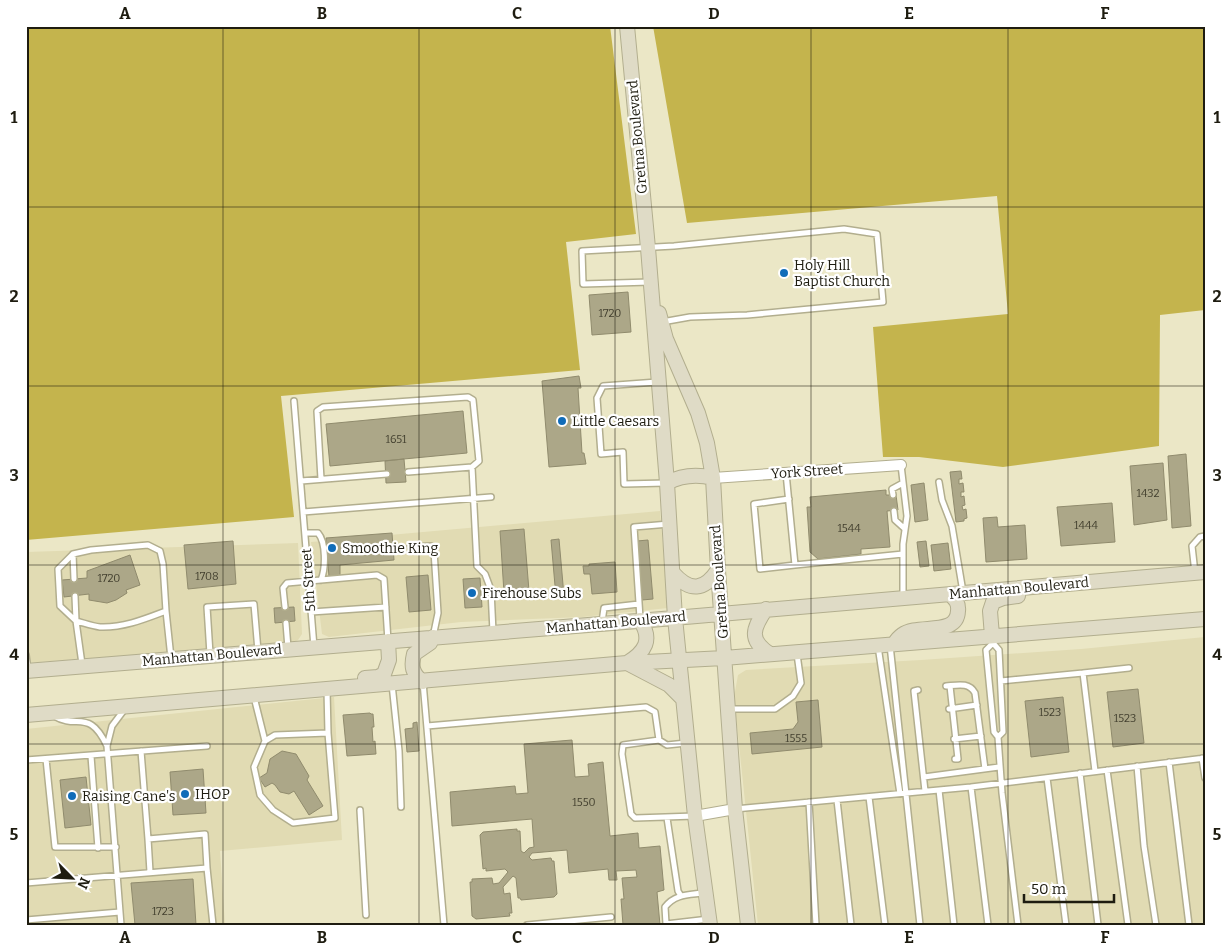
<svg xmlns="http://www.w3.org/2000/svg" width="1231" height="951" font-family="Bitter,serif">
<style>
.built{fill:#e1dbb3}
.forest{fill:#c4b44d}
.building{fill:#aca788;stroke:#908b6d}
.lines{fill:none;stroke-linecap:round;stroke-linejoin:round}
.lane-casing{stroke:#b2ae8e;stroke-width:8}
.street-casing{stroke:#b2ae8e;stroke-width:12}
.secondary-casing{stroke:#b2ae8e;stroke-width:16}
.lane{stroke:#fff;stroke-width:5}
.street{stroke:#fff;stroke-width:10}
.secondary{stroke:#dfdbc6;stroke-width:14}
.grid{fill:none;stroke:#1e1c10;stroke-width:1;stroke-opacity:0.55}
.poi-dot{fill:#106cb9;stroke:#fff;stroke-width:2}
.labels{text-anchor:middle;stroke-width:4.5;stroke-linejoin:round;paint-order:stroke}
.number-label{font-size:11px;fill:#423f2e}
.street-label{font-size:14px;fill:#1e1c10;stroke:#fff}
.poi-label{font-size:14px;fill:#1e1c10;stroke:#fff;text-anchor:start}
.neatline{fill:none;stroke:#1e1c10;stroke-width:2}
.grid-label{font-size:16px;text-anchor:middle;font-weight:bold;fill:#1e1c10}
</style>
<rect width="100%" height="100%" fill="#ebe7c6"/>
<path class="built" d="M660,511L668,608L582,617L461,622L329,637L322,634L311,542Z
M298,543L302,634L298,640L292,643L26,663V552Z
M1205,637V925H758L734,697L738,675L746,670L921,660L1081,649Z
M334,697L342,840L220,851L225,925H26V729Z"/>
<path class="forest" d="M26,26H610L636,234L566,242L580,370L281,396L294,517L26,540Z
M653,26H1205V310L1160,315L1159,446L1003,467L919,457H883L873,327L1008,314L997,196L687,223Z"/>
<path class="building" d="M628,292L631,332L592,335L589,295Z
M579,376L581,388H578L582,453H584L586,464L549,467L542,381Z
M463,411L467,453L330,466L326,424Z
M1186,454L1191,526L1172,528L1168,456Z
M404,459L406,482L386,483L385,461Z
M1163,463L1167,520L1134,525L1130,466Z
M961,471L962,479H959V484L963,483L964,492H961V497L964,496L965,505L962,506L963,510L966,509L967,518L964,519V521L956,522L950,472Z
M924,483L928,520L915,522L911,485Z
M886,490V495H896L898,510L887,511L890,547L861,549V554L818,559L810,552L807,507H811L810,497Z
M1112,503L1115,542L1061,546L1057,507Z
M997,517L998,527L1025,525L1027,559L986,562L983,518Z
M524,529L529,591L504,593L500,531Z
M392,533L394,560L340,565V576L329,577L326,538Z
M559,539L564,596L556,597L551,540Z
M648,540L653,599L642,600L637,541Z
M233,541L236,584L188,589L184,545Z
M926,541L929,566L920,567L917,542Z
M948,543L951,569L934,571L931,545Z
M130,555L140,585L126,590L127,593L116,600L107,603L89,600V594L64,597L62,580L87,578V571Z
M615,562L617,592L592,594L590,574H584L583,566H589V564Z
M428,575L431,610L409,612L406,577Z
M480,578L482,607L465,608L463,579Z
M294,607L295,621L275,623L274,608Z
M1138,689L1144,743L1113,747L1107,692Z
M1063,697L1069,752L1031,757L1025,701Z
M818,700L822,747L752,754L750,733L793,729L798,722L796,702Z
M370,713L371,714H373L374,727H372L373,742L375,741L376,754L347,756L343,715Z
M417,722L419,751L407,752L405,729L413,728V723Z
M572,740L575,777L589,776L588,764L603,762L610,836L638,833L639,848L660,846L664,890L657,892L660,925H623L621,899H624L622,878L637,877L636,870L616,871L617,880H609L608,869L569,873L567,850L532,853L529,857L532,860L551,858L552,861H554L557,894L554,897L521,900L520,898H518L516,878L513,876L503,887L504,894L510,893L512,913H509L510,916L476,919L472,916L470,882H472V879L492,878L493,884L499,883L508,872L505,869L486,871V868L483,869L480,835L483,832L517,829V831H520L521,851L524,853L529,848L534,847L532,819L452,826L450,792L515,786L516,794L528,793L524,744Z
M282,751L296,754L309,776L307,780L323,806L309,815L294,791L289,794L280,792L275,785L272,783L265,787L259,778L267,773L270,759Z
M203,769L206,813L173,815L170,772Z
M86,777L91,825L65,828L60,780Z
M193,879L196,925H135L131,883Z"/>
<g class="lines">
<defs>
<path id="lane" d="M650,282L583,284L582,251L674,246L844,229L877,234L883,302L747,315L690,317L662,322
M657,382L603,386L597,398L601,454L623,452L624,484L666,483
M294,401L314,647
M901,465L907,516L903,544V597
M472,467L477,566L485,574L491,590L493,632
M786,473L795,565L760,569L754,504L789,499
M321,479L317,411L323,407L468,397L473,400L479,461L472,467L408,472
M301,481L387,474
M939,482L942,500L952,526L963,592
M893,495L892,489L903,483
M894,511L895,520L905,529
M303,512L491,497
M305,533H318C326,542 326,568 321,580
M410,547L431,546L434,551L438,613L433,637
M73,554L74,579
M795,565L903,554
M1195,573L1192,546L1200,537L1205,536
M75,596L76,621
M285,607L283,588L287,583L377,575L384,579L388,641
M311,612L386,607
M640,618L634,527L669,524
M76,621L60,606L58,569L73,554L91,550L148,545L160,551L163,564L166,611
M602,622L604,608L639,604
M286,623L288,648
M992,641L993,643L999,650L1003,732L998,737
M993,643L986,650L994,732L998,737L1002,793L1018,925
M890,645L920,925
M878,646L900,794
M210,654L207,607L254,604L258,651
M26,655L28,670
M82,664L76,621C84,623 92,626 100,627C123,628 145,619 166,611L171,658
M1083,673L1129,668
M1001,681L1083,673L1095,771
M423,682L444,925
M392,684L399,751L401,807
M946,686C958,685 969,682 975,693L985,769
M950,686L958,759H955
M918,690L914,691L925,791
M254,697L265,741L254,767L260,795L273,810L293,823L335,818L328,733L327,690
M728,709H775L793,696L801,683L797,654
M949,709L977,705
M54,716C78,730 89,708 107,746
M427,726L646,707L655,712L659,740L667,745L686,743
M954,739L981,736
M659,740L623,745L622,754L631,814L635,818L695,816
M265,741L275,735L328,733
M91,756L98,848
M1202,758L1205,778
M46,759L55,847H116
M26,760L207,746
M1169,762L1189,925
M1137,766L1144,846L1156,925
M1107,770L1128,925
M1080,773L1098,925
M924,777L999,767
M1047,778L1066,925
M971,787L988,925
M939,790L954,925
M869,797L885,925
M837,800L851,925
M809,802L816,925
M735,809L971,787L1205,758
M360,810L366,915
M667,818L678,891L681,896
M148,839L150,872
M207,868L213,925
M26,883L207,868L205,834L148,839L141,751
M703,893C688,895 675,894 665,907L666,924L709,919
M26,920L120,912
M121,925L107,746L112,726L124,710
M527,925L611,917"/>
<path id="street" d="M713,478L901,465
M695,816L735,809"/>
<path id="secondary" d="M627,26L648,248L667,483L675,618L695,816L710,925
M659,313L666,339L698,413L707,443L713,478L718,570L735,809L748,925
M667,483C682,475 697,474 713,478
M673,573C690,592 704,591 718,570
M766,609C753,628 748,640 770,654
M640,620C653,640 645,652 627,663L669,685L683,699
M992,636L990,611L993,602L1003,598L1018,596
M894,644C896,641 899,637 902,635C918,623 957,637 958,611C959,603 955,599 950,594
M26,671L662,619L1205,572
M365,678L378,677L384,674L389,660L388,641
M423,682C412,674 411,666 414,654L430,643L433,637
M26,715L627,663L724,658L1205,619"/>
</defs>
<use href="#lane" class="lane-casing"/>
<use href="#street" class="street-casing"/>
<use href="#secondary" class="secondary-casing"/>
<use href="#lane" class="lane"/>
<use href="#street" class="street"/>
<use href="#secondary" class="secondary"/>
</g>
<path class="grid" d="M223,26V925M419,26V925M615,26V925M811,26V925M1008,26V925M26,207H1205M26,386H1205M26,565H1205M26,744H1205"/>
<g class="poi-dot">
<circle cx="784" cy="273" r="5"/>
<circle cx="562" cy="421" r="5"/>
<circle cx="332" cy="548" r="5"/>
<circle cx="472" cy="593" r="5"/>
<circle cx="185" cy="794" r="5"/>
<circle cx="72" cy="796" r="5"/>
</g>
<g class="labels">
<g class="number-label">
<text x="610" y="317">1720</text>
<text x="396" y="443">1651</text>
<text x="1148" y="497">1432</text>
<text x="1086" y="529">1444</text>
<text x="849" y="532">1544</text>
<text x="207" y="580">1708</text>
<text x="109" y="582">1720</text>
<text x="1050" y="716">1523</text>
<text x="1125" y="722">1523</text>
<text x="796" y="742">1555</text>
<text x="584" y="806">1550</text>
<text x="163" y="915">1723</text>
</g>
<g class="street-label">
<text transform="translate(637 137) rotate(-95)" y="5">Gretna Boulevard</text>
<text transform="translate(807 471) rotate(-4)" y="5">York Street</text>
<text transform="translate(308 580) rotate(-94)" y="5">5th Street</text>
<text transform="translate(719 582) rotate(-94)" y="5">Gretna Boulevard</text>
<text transform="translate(1019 588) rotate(-5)" y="5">Manhattan Boulevard</text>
<text transform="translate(616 622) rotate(-5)" y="5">Manhattan Boulevard</text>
<text transform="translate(212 655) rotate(-5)" y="5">Manhattan Boulevard</text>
</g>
<g class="poi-label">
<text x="794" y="270">Holy Hill<tspan x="794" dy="16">Baptist Church</tspan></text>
<text x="572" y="426">Little Caesars</text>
<text x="342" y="553">Smoothie King</text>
<text x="482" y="598">Firehouse Subs</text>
<text x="195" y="799">IHOP</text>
<text x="82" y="801">Raising Cane's</text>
</g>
</g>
<rect width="1231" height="951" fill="none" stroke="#ffffff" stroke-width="55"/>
<g transform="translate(72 878) rotate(114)" stroke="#ffffff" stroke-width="4" paint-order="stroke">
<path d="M0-4L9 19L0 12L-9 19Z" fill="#1e1c10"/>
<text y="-8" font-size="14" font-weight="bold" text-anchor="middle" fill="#1e1c10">N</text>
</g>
<path d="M1024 894v8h90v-8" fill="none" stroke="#1e1c10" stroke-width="2.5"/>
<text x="1031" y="894" font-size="15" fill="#1e1c10" stroke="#ffffff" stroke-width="4" paint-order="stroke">50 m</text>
<rect x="28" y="28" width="1176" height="896" class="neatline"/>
<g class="grid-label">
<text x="125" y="19">A</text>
<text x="322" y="19">B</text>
<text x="517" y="19">C</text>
<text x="714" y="19">D</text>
<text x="909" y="19">E</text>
<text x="1105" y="19">F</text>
<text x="14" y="123">1</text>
<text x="1217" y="123">1</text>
<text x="14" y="302">2</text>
<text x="1217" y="302">2</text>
<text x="14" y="481">3</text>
<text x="1217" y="481">3</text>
<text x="14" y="660">4</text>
<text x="1217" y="660">4</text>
<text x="14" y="840">5</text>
<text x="1217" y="840">5</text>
<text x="125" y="943">A</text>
<text x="322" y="943">B</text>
<text x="517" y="943">C</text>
<text x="714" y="943">D</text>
<text x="909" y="943">E</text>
<text x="1105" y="943">F</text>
</g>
</svg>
